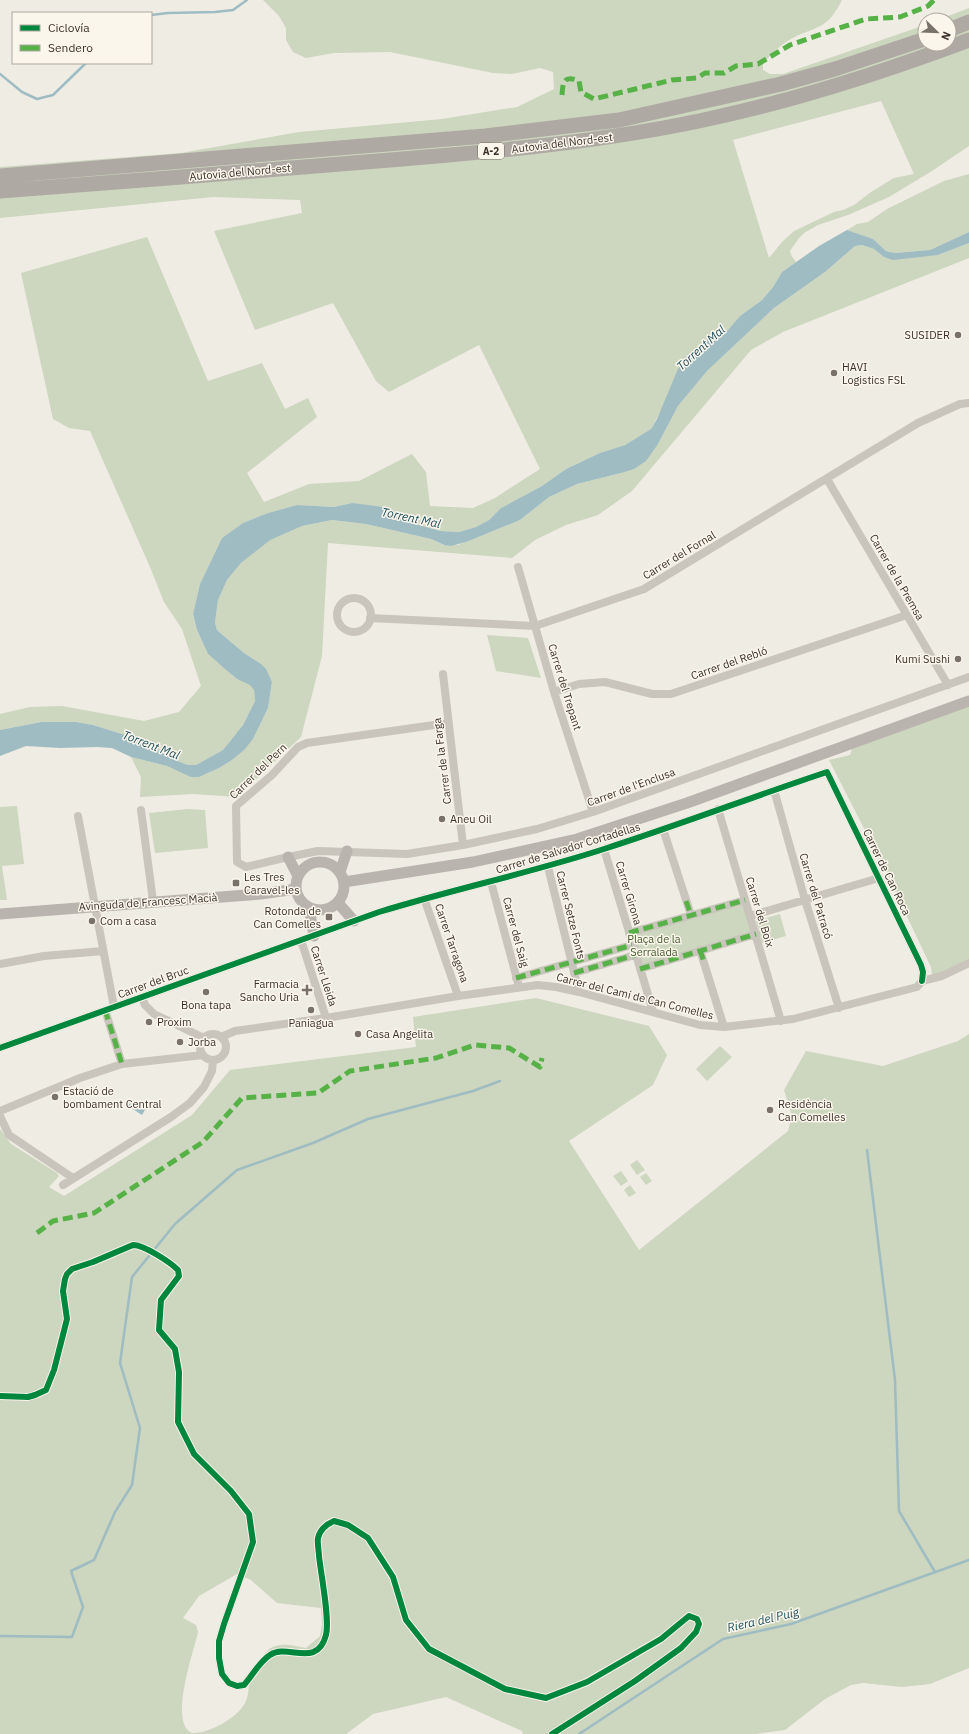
<svg xmlns="http://www.w3.org/2000/svg" width="969" height="1734" font-family="'IBM Plex Sans',sans-serif">
<style>
.green{fill:#cdd6be;fill-rule:evenodd}
.water{fill:#9ebcc2}
.lines{fill:none;stroke-linecap:round;stroke-linejoin:round}
.stream{stroke:#9ebcc2;stroke-width:2.5}
.street{stroke:#c9c4bc;stroke-width:8}
.secondary{stroke:#b9b4ad;stroke-width:11}
.highway{stroke:#aeaaa3;stroke-width:15}
.quiet{stroke:#56b246;stroke-width:5;stroke-dasharray:10 5;stroke-linecap:butt}
.cycleway-casing{stroke:#fbf6ec;stroke-width:8}
.cycleway{stroke:#00873e;stroke-width:6}
.poi-dot{fill:#79726b;stroke:#fbf6ec;stroke-width:1.5}
.labels{text-anchor:middle;stroke-width:3;stroke-linejoin:round;paint-order:stroke}
.shield{fill:#fbf6ec;stroke:#746c64;stroke-width:1}
.shield-label{font-size:10px;font-weight:bold;fill:#3a312a}
.street-label{font-size:11px;fill:#3a312a;stroke:#fbf6ec}
.poi-label{font-size:11px;fill:#3a312a;stroke:#fbf6ec;text-anchor:start}
.park-label{font-size:11px;fill:#425a2c;stroke:#fbf6ec}
.water-label{font-size:12px;font-style:italic;fill:#1d505e;stroke:#fbf6ec}
</style>
<rect width="100%" height="100%" fill="#efece4"/>
<path class="green" d="M263,0H842C826,32 816,25 789,40C779,46 771,55 763,63V70L770,74H783L925,25V44H949V20H938L969,8V146L932,171L889,197L848,215L818,225L804,233L799,238L790,251L791,255L796,262L782,272L773,287L762,300L740,316L728,330L713,335L667,399L651,429L625,445L600,453L566,469L542,486L501,508L489,520L476,527L459,532L440,531L409,522L397,512L352,503L334,507L297,505L268,513L243,523L222,538L200,584L193,615L197,630L208,654L226,670L237,679L250,684L254,690L255,701L243,725L223,750L196,765H188L175,760L141,740L93,725L76,722H41L0,730V714L30,707L62,706L144,721L179,712L201,686L182,629L164,602L150,567L90,431L69,428L53,419L21,273L147,237L208,381L262,363L285,409L308,398L317,417L247,473L264,502L309,484L359,481L412,454L426,472L430,506L473,508L495,498L540,469L479,345L389,392L376,381L333,303L255,330L214,231L302,213L300,200L213,197L0,218V167L181,153L299,132L442,119L517,107L554,89L553,72L540,68L512,74L493,73L390,52L334,53L306,58L293,52L286,40V28L279,16ZM881,101L914,174L894,178L871,192L854,205L843,210L834,212L794,231L782,242L769,258L733,140Z
M969,174V232L930,250L895,253L886,251L873,239L847,230L857,224L868,222L887,209L944,181Z
M969,243V258L783,332L751,350L632,491L598,515L566,525L535,540L512,558L328,543L322,656L301,737L237,797L193,794L140,797L141,777L131,757L167,766L192,777H199L219,768L232,760L253,739L268,708L272,682L261,664L244,653L228,639L217,630L215,623L218,600L227,580L241,563L270,539L302,526L332,520L366,524L431,539L443,545H458L520,520L549,497L577,484L621,473L658,444L678,406L707,371L774,308L825,272L855,246L862,245L874,249L884,257L938,255Z
M487,635L528,638L541,678L496,671Z
M969,706V960L937,976L932,974L931,967L894,889L897,886L894,880L891,881L829,760L850,755L852,749Z
M17,806L24,864L2,866L7,900H0V807Z
M188,809L205,810L208,848L155,853L149,813Z
M745,900L756,934L640,969L629,933Z
M780,914L786,936L762,943L756,921Z
M536,998L649,1026L667,1055L653,1085L569,1141L639,1250L788,1131L792,1116L784,1090L806,1051L883,1066L958,1041L969,1034V1668L930,1684L902,1687L863,1683L851,1685L825,1699L785,1730L755,1734H523L522,1731L446,1697L373,1714L346,1734H0V1129L11,1144L57,1173L59,1176L49,1187L64,1196L192,1115L230,1070L416,1047L413,1017ZM237,1574L251,1580L277,1603L321,1608L322,1624L320,1636L306,1648C295,1646 282,1642 271,1648C268,1649 265,1654 263,1657C259,1661 253,1666 251,1671C248,1680 250,1692 246,1701C240,1716 210,1734 192,1733C168,1723 194,1651 198,1632L196,1625L183,1618L199,1596Z
M720,1046L732,1057L707,1081L696,1069Z
M637,1160L645,1170L637,1175L630,1165Z
M621,1171L628,1181L621,1186L613,1176Z
M646,1173L652,1181L646,1185L640,1177Z
M630,1185L636,1193L629,1197L624,1190Z"/>
<path class="water" d="M847,230L873,239L886,251L895,253L930,250L969,232V243L938,255L893,260L884,257L874,249L862,245L855,246L825,272L774,308L707,371L678,406L658,444L646,461L634,469L621,473L577,484L549,497L520,520L466,542L451,546L444,545L431,539L366,524L332,520L302,526L270,540L241,563L227,580L218,600L215,623L217,630L244,653L261,664L266,669L272,682L268,708L253,739L244,750L232,760L219,768L199,777H191L167,766L131,757L112,748L97,747L60,748L26,746L0,756V730L41,722H76L93,725L141,740L175,760L188,765H196L223,750L243,725L255,701L254,690L250,685L237,679L226,670L208,654L197,630L193,614L200,584L222,538L243,523L268,513L297,505L334,507L352,503L383,507L397,512L409,522L440,531L459,532L476,527L489,520L501,508L542,486L566,469L600,453L625,445L651,429L657,419L678,369L687,355L713,335L728,330L740,316L762,300L773,287L782,272L819,246Z
M132,1100L146,1108L142,1115L128,1106Z"/>
<g class="lines">
<path class="stream" d="M151,15L168,13L215,12L233,10L247,0
M0,74L22,92L37,99L53,95L86,63
M867,1150L895,1380L899,1511L935,1572
M0,1636L72,1637L83,1607L71,1571L94,1560L115,1512L132,1485L140,1428L120,1363L132,1277L175,1224L237,1170L313,1143L368,1119L473,1091L500,1081
M579,1734L723,1639L791,1624L969,1560"/>
<path class="street" d="M827,479L948,685
M518,567L554,692L593,812
M337 615a17 17 0 1 1 34 0a17 17 0 1 1-34 0Z
M370,618L535,626L644,589L918,423L960,404L969,403
M443,674L463,845
M554,692L579,684L605,682L652,694H671L907,615
M448,723L307,743L298,747L272,775L236,806L237,862L246,867L288,857L318,851L407,854L463,845L537,829L593,812L969,677
M774,790L805,900L839,1008
M718,809L781,1021
M141,810L153,901
M78,816L114,1007
M663,829L691,915
M604,849L653,1011
M548,867L579,992
M491,882L518,983
M424,898L458,996
M750,916L879,878
M629,933L745,900
M301,940L326,1018
M700,950L724,1027
M0,964L44,956L103,951
M640,969L756,934
M574,973L635,955
M516,978L632,945
M922,981L942,976L969,963
M142,997L145,1005L154,1014L204,1038
M105,1010L122,1064
M200 1047a13 13 0 1 1 26 0a13 13 0 1 1-26 0Z
M221,1037L235,1031L326,1018L458,996L538,985L556,987L579,992L700,1025L724,1027L793,1019L917,987L922,981
M0,1048L379,912C454,889 530,873 604,849C679,825 752,797 827,772L921,965L923,972L922,981
M0,1111L80,1078L122,1064L203,1055
M0,1116L9,1135L73,1178
M63,1185L171,1117L190,1103L204,1087L212,1071L213,1060
M0,1396L28,1397L35,1395L46,1390L54,1370L67,1319L63,1291L65,1279L67,1274L72,1269L93,1262L133,1245C144,1245 170,1262 178,1270L179,1276L161,1300L159,1330L175,1349L179,1372L178,1422L194,1454L231,1491L249,1514L253,1542L224,1624L219,1641V1658L222,1674L229,1683L237,1686L244,1685C253,1675 259,1662 270,1655C288,1643 317,1669 326,1635C330,1619 321,1575 319,1556C319,1551 317,1543 318,1538C320,1529 327,1524 334,1521L348,1525L368,1538L393,1577L406,1620L429,1649L505,1689L546,1698L587,1682L661,1639L689,1616L697,1619L699,1624L696,1632L681,1648L635,1681L552,1734"/>
<path class="secondary" d="M288,857L298,876
M296 886a24 24 0 1 1 48 0a24 24 0 1 1-48 0Z
M340,872L347,851
M344,882L473,862L577,839L687,803L969,701
M338,903L354,921
M309,908L314,936
M0,914L261,894L296,889"/>
<path class="highway" d="M949,30L969,22
M0,176L485,136L619,120L781,84L835,69L925,39
M0,191C122,182 243,172 365,162C477,153 589,144 699,121C791,102 881,73 969,40"/>
<path class="quiet" d="M562,95C563,81 564,75 579,81L581,92L594,99L672,80L697,78L705,73H724L736,66L758,64L790,45L822,34L866,19L900,17L928,6L934,0
M686,901L691,915
M629,933L745,900
M700,950L704,962
M640,969L756,934
M574,973L635,955
M516,978L632,945
M105,1010L122,1064
M37,1233L53,1221L94,1213L203,1142L242,1098L318,1093L350,1071L436,1058L475,1045L509,1048L540,1067L542,1058"/>
<defs>
<path id="cycleway" d="M0,1048L379,912C454,889 530,873 604,849C679,825 752,797 827,772L921,965L923,972L922,981
M0,1396L28,1397L35,1395L46,1390L54,1370L67,1319L63,1291L65,1279L67,1274L72,1269L93,1262L133,1245C144,1245 170,1262 178,1270L179,1276L161,1300L159,1330L175,1349L179,1372L178,1422L194,1454L231,1491L249,1514L253,1542L224,1624L219,1641V1658L222,1674L229,1683L237,1686L244,1685C253,1675 259,1662 270,1655C288,1643 317,1669 326,1635C330,1619 321,1575 319,1556C319,1551 317,1543 318,1538C320,1529 327,1524 334,1521L348,1525L368,1538L393,1577L406,1620L429,1649L505,1689L546,1698L587,1682L661,1639L689,1616L697,1619L699,1624L696,1632L681,1648L635,1681L552,1734"/>
</defs>
<use href="#cycleway" class="cycleway-casing"/>
<use href="#cycleway" class="cycleway"/>
</g>
<g class="poi-dot">
<circle cx="958" cy="335" r="4"/>
<circle cx="834" cy="373" r="4"/>
<circle cx="958" cy="659" r="4"/>
<circle cx="442" cy="819" r="4"/>
<rect x="232" y="879" width="8" height="8" rx="2"/>
<rect x="325" y="913" width="8" height="8" rx="2"/>
<circle cx="92" cy="921" r="4"/>
<path d="M305 984h4v4h4v4h-4v4h-4v-4h-4v-4h4z"/>
<circle cx="206" cy="992" r="4"/>
<circle cx="311" cy="1010" r="4"/>
<circle cx="149" cy="1022" r="4"/>
<circle cx="358" cy="1034" r="4"/>
<circle cx="180" cy="1042" r="4"/>
<circle cx="55" cy="1097" r="4"/>
<circle cx="770" cy="1110" r="4"/>
</g>
<g class="labels">
<rect class="shield" x="478" y="143" width="26" height="16" rx="3"/>
<g class="shield-label">
<text x="491" y="155">A-2</text>
</g>
<g class="street-label">
<text transform="translate(562 143) rotate(-7)" y="4">Autovia del Nord-est</text>
<text transform="translate(240 172) rotate(-5)" y="4">Autovia del Nord-est</text>
<text transform="translate(679 555) rotate(-31)" y="4">Carrer del Fornal</text>
<text transform="translate(897 577) rotate(60)" y="4">Carrer de la Premsa</text>
<text transform="translate(729 663) rotate(-19)" y="4">Carrer del Rebló</text>
<text transform="translate(565 687) rotate(73)" y="4">Carrer del Trepant</text>
<text transform="translate(442 761) rotate(-97)" y="4">Carrer de la Farga</text>
<text transform="translate(258 771) rotate(-44)" y="4">Carrer del Pern</text>
<text transform="translate(631 787) rotate(-20)" y="4">Carrer de l'Enclusa</text>
<text transform="translate(568 848) rotate(-17)" y="4">Carrer de Salvador Cortadellas</text>
<text transform="translate(887 872) rotate(64)" y="4">Carrer de Can Roca</text>
<text transform="translate(629 893) rotate(73)" y="4">Carrer Girona</text>
<text transform="translate(816 896) rotate(73)" y="4">Carrer del Patracó</text>
<text transform="translate(148 902) rotate(-4)" y="4">Avinguda de Francesc Macià</text>
<text transform="translate(760 912) rotate(73)" y="4">Carrer del Boix</text>
<text transform="translate(571 915) rotate(76)" y="4">Carrer Setze Fonts</text>
<text transform="translate(516 932) rotate(75)" y="4">Carrer del Saig</text>
<text transform="translate(452 943) rotate(71)" y="4">Carrer Tarragona</text>
<text transform="translate(324 976) rotate(72)" y="4">Carrer Lleida</text>
<text transform="translate(153 982) rotate(-20)" y="4">Carrer del Bruc</text>
<text transform="translate(635 996) rotate(14)" y="4">Carrer del Camí de Can Comelles</text>
</g>
<g class="poi-label">
<text x="950" y="339" text-anchor="end">SUSIDER</text>
<text x="842" y="371">HAVI<tspan x="842" dy="13">Logistics FSL</tspan></text>
<text x="950" y="663" text-anchor="end">Kumi Sushi</text>
<text x="450" y="823">Aneu Oil</text>
<text x="244" y="881">Les Tres<tspan x="244" dy="13">Caravel-les</tspan></text>
<text x="321" y="915" text-anchor="end">Rotonda de<tspan x="321" dy="13">Can Comelles</tspan></text>
<text x="100" y="925">Com a casa</text>
<text x="299" y="988" text-anchor="end">Farmacia<tspan x="299" dy="13">Sancho Uria</tspan></text>
<text x="206" y="1009" text-anchor="middle">Bona tapa</text>
<text x="157" y="1026">Proxim</text>
<text x="311" y="1027" text-anchor="middle">Paniagua</text>
<text x="366" y="1038">Casa Angelita</text>
<text x="188" y="1046">Jorba</text>
<text x="63" y="1095">Estació de<tspan x="63" dy="13">bombament Central</tspan></text>
<text x="778" y="1108">Residència<tspan x="778" dy="13">Can Comelles</tspan></text>
</g>
<g class="park-label">
<text x="654" y="943">Plaça de la<tspan x="654" dy="13">Serralada</tspan></text>
</g>
<g class="water-label">
<text transform="translate(701 348) rotate(-42)" y="4">Torrent Mal</text>
<text transform="translate(411 518) rotate(12)" y="4">Torrent Mal</text>
<text transform="translate(151 745) rotate(21)" y="4">Torrent Mal</text>
<text transform="translate(763 1620) rotate(-13)" y="4">Riera del Puig</text>
</g>
</g>
<rect x="12" y="12" width="140" height="52" fill="#fbf6ec" stroke="#aea79e"/>
<rect x="20" y="25" width="20" height="6" fill="#00873e" stroke="#aea79e"/>
<text x="48" y="32" font-size="12" fill="#3a312a">Ciclovía</text>
<rect x="20" y="45" width="20" height="6" fill="#56b246" stroke="#aea79e"/>
<text x="48" y="52" font-size="12" fill="#3a312a">Sendero</text>
<g transform="translate(937 32) rotate(113)"><circle r="19" fill="#fbf6ec" stroke="#aea79e"/>
<path d="M0-3L7 15L0 10L-7 15Z" fill="#79726b"/>
<text y="-6" font-size="11" font-weight="bold" text-anchor="middle" fill="#3a312a">N</text>
</g>
</svg>
